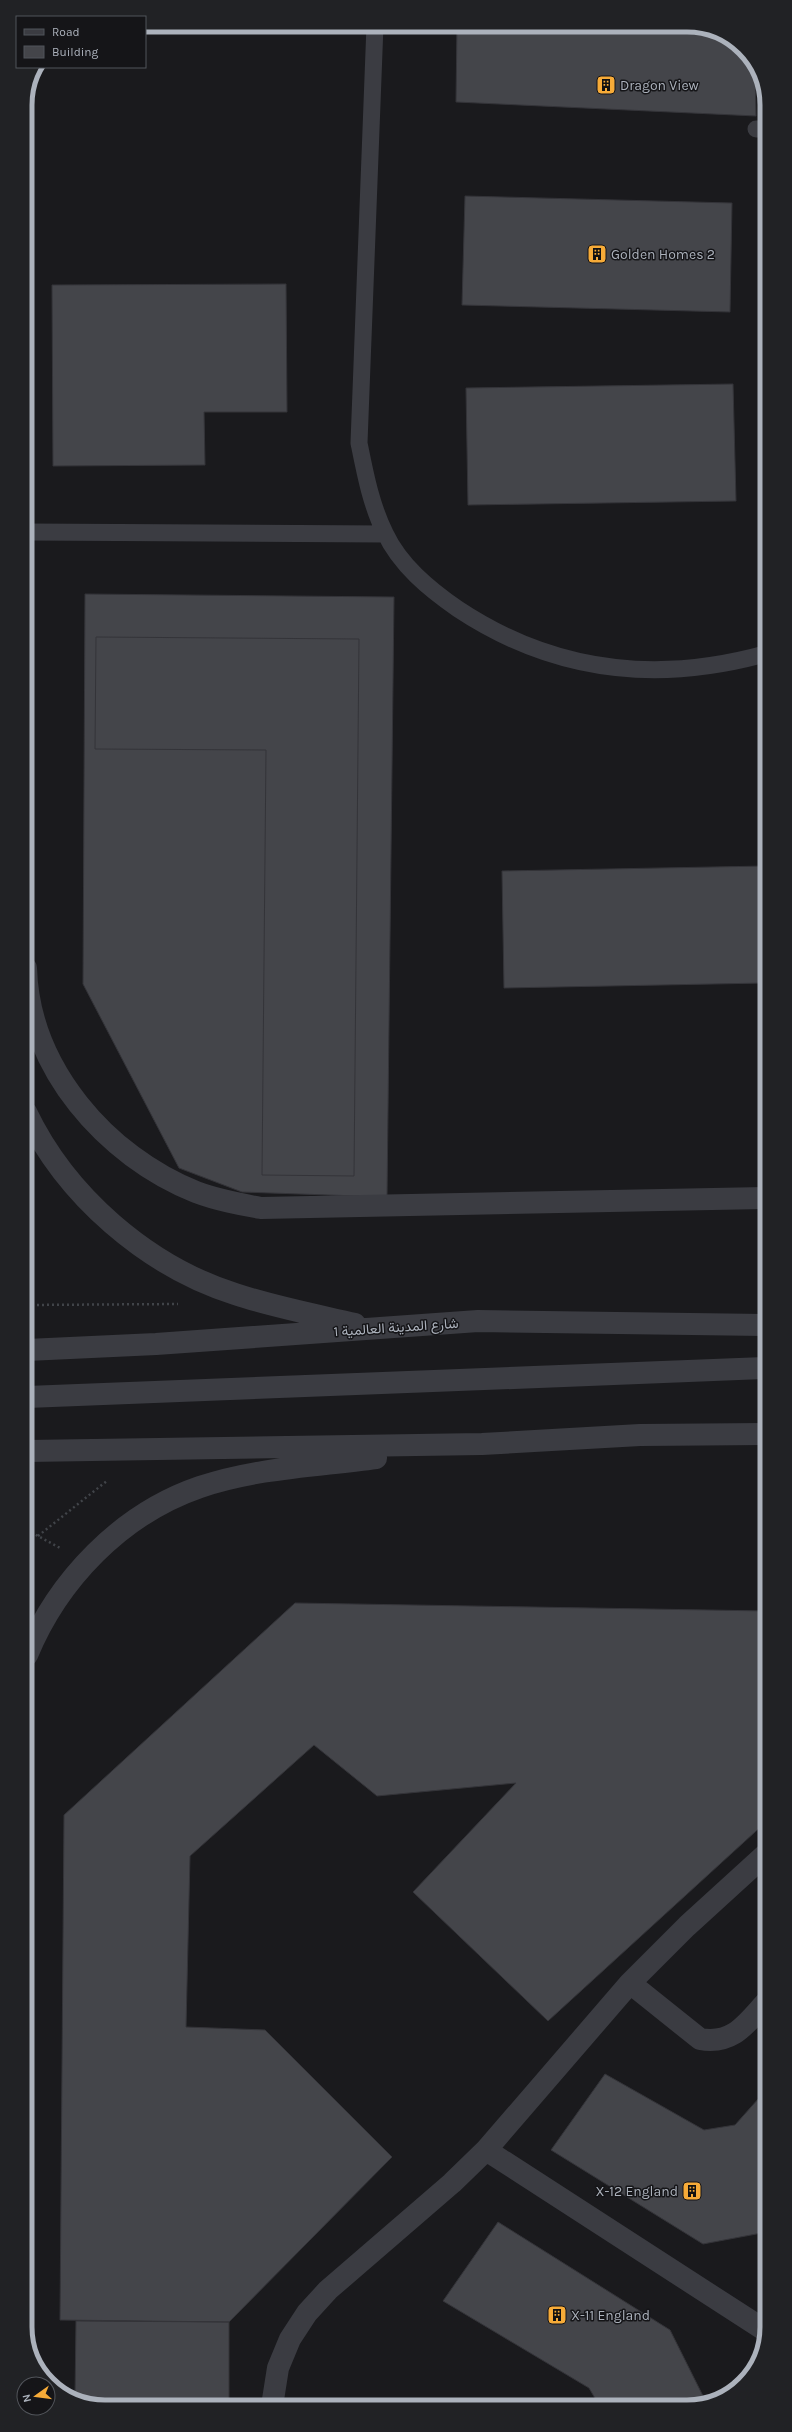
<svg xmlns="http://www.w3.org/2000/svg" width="792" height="2432" font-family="Karla,Vazirmatn,sans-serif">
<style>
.building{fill:#44454a;stroke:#343439}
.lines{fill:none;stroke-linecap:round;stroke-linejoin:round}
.path{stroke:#414449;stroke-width:2.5;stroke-dasharray:2 3;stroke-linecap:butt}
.service{stroke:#3b3c42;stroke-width:17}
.minor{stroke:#3b3c42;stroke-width:22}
.tertiary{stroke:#3b3c42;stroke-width:22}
.labels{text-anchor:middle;stroke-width:3;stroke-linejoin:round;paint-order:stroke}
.poi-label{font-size:14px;fill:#acb2bc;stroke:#151518;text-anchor:start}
.street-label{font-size:14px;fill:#acb2bc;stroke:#151518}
.rim{fill:none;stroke:#acb2bc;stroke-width:5}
</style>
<rect width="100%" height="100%" fill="#1a1a1d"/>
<path class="building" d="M457,25H693L740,45L755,69L756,116L456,102Z
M465,196L732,203L730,312L462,305Z
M286,284L287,412H204L205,465L53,466L52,285Z
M733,384L736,501L468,505L466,388Z
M85,594L394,597L387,1197L242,1192L179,1168L83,984Z
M96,637L359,639L354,1176L262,1175L266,750L95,749Z
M765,866V983L504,988L502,871Z
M295,1603L766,1611V1822L548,2021L413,1892L516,1783L377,1796L314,1745L190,1856L186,2027L265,2030L392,2157L229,2322L60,2320L64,1815Z
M605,2074L704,2130L735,2125L767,2089V2232L703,2244L551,2150Z
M498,2222L670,2330L707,2404L599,2405L589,2388L443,2301Z
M76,2321L229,2322V2406L99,2407L75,2397Z"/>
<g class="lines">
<path class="path" d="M27,1305L178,1304
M27,1530L60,1548
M38,1536L108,1480"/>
<path class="service" d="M375,25L359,443C365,473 371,505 385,533C400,565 429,589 458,609C553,672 656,684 765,654
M756,129H764
M26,532L385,534"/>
<path class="minor" d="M26,968C29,1068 106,1156 196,1192C217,1200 239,1204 261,1208L766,1198
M630,1983L700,2039C733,2045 746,2024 767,2001
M486,2150L766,2331
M272,2406L278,2368L290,2339L307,2313L328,2290L452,2183L486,2150L630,1983L687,1926L766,1854"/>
<path class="tertiary" d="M26,1112C66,1196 147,1266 235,1294C274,1307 316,1315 355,1324
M27,1350L156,1344L478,1321L766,1325
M27,1397L766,1368
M27,1451L482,1444L640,1435L766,1434
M27,1655C58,1580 121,1514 200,1487C256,1468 317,1466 376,1458"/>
</g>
<defs>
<symbol id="building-square" viewBox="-11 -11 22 22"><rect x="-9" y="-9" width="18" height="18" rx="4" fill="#f7ab38" stroke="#151518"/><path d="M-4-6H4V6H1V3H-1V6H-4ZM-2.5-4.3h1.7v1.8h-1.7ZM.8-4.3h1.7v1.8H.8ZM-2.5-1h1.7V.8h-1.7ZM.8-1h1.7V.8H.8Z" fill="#111"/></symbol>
</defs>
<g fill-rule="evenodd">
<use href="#building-square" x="595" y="74" width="22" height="22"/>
<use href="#building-square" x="586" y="243" width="22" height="22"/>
<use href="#building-square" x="681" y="2180" width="22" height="22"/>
<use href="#building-square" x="546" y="2304" width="22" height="22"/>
</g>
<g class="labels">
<g class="poi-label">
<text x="620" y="90">Dragon View</text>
<text x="611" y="259">Golden Homes 2</text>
<text x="678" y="2196" text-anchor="end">X-12 England</text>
<text x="571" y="2320">X-11 England</text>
</g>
<g class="street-label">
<text transform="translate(396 1327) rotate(-4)" y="5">شارع المدينة العالمية 1</text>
</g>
</g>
<path d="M0 0H792V2432H0ZM105 32H687A73 73 0 0 1 760 105V2327A73 73 0 0 1 687 2400H105A73 73 0 0 1 32 2327V105A73 73 0 0 1 105 32Z" fill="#212225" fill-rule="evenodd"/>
<path class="rim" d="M105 32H687A73 73 0 0 1 760 105V2327A73 73 0 0 1 687 2400H105A73 73 0 0 1 32 2327V105A73 73 0 0 1 105 32Z"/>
<rect x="16" y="16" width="130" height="52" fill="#151518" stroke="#51545a"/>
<rect x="24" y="29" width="20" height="6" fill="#3b3c42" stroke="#51545a"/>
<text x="52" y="36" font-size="12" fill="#acb2bc">Road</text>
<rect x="24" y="46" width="20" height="12" fill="#44454a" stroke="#51545a"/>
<text x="52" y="56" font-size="12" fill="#acb2bc">Building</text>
<g transform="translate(36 2396) rotate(256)"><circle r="19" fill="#151518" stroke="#51545a"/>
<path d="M0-3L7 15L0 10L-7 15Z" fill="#f7ab38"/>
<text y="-6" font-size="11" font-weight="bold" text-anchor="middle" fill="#acb2bc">N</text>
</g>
</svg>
